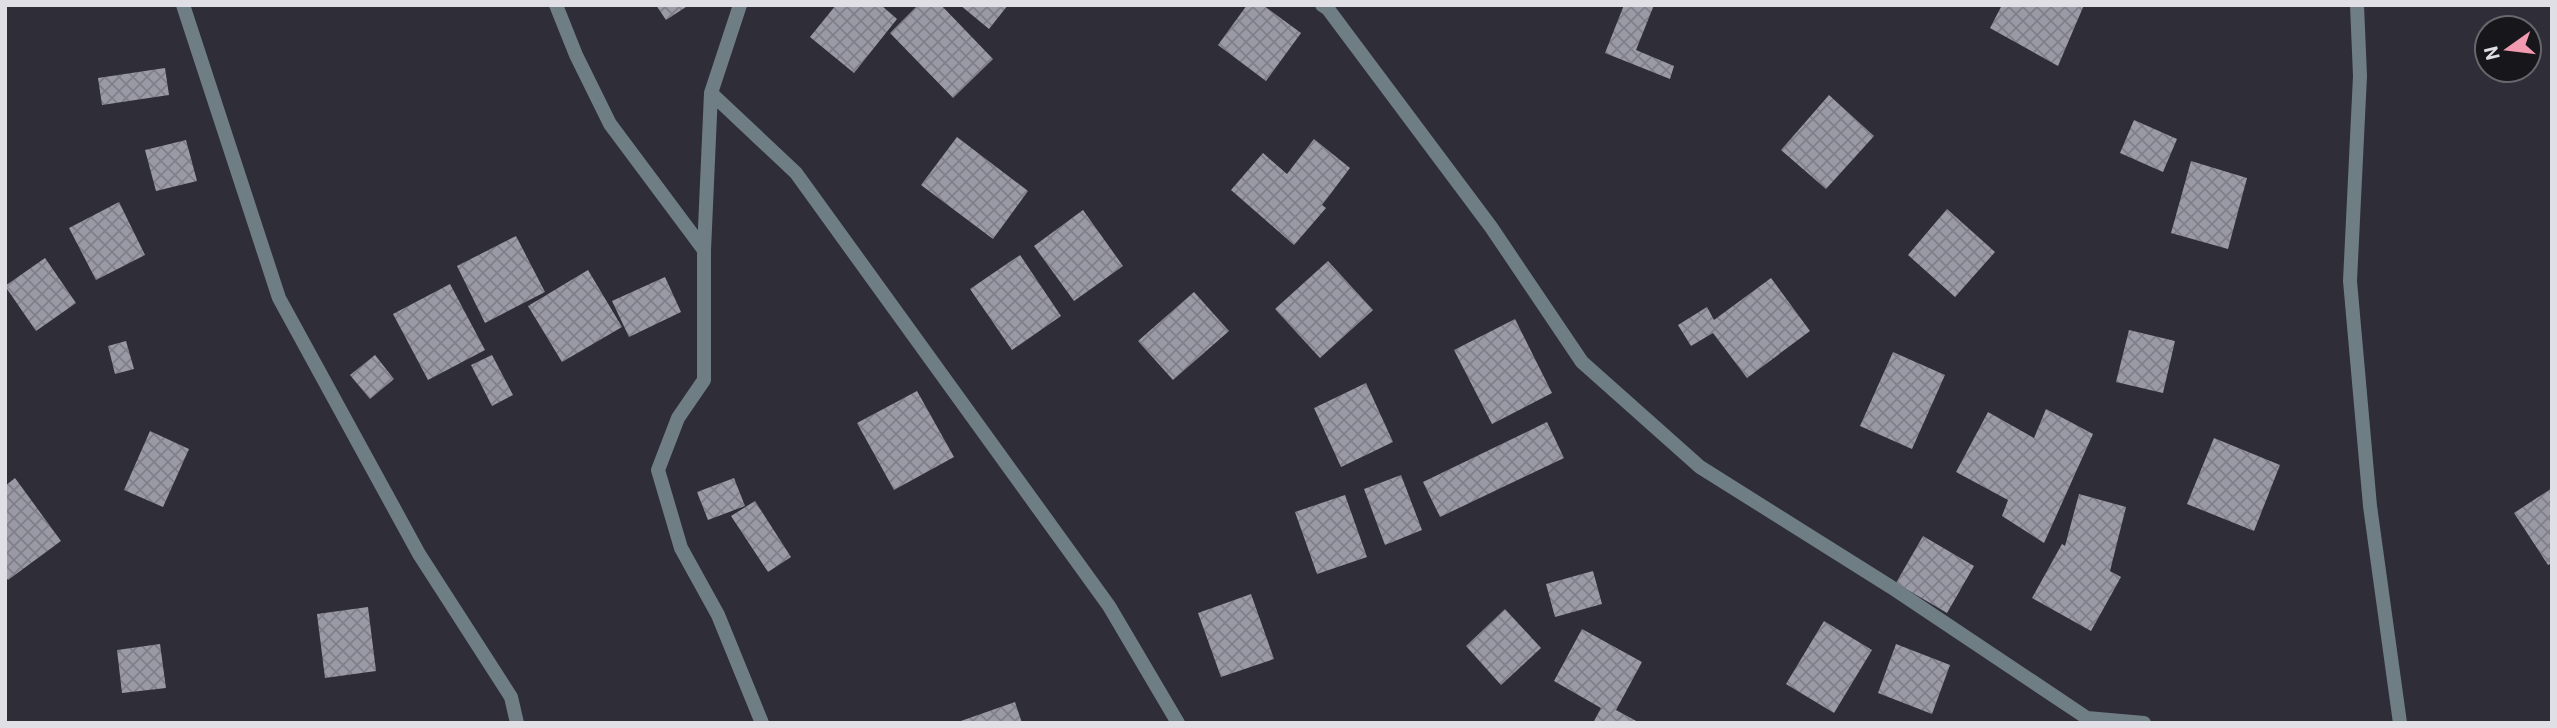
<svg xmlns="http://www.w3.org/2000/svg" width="2557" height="728" font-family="Roboto,sans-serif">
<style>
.building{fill:url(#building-cross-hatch)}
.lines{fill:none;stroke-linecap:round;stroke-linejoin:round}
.minor{stroke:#6e7e84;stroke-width:14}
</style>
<defs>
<pattern id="building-cross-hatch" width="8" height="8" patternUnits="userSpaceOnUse" patternTransform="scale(1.75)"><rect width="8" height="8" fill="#9a99a6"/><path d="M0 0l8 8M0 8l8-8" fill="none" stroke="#807f89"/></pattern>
</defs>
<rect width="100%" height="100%" fill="#2f2d38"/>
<path class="building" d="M656,5H689L666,20Z
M836,5H881L897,19L854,73L810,37Z
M918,5H941L993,59L953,98L890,33Z
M960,5H1008L989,29Z
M1247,5H1263L1301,33L1266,81L1218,45Z
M1624,5H1654L1636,50L1674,66L1670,79L1605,53Z
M2002,5H2084L2058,66L1990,28Z
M165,68L169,95L102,105L98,78Z
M1829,95L1874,136L1826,189L1781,150Z
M2134,120L2177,139L2163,172L2120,153Z
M957,137L1028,191L993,239L921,185Z
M1314,139L1350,168L1322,205L1326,208L1294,245L1231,190L1263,153L1287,174Z
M186,140L197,181L156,191L145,150Z
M2191,161L2247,178L2228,249L2171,233Z
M119,202L145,255L96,280L69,228Z
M1947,209L1995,252L1955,297L1908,255Z
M1083,210L1123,266L1074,301L1034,246Z
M516,236L545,292L485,323L457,266Z
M1020,255L1061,316L1012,350L970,289Z
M45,258L76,303L36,331L5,286Z
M1328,261L1373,310L1320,358L1275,309Z
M588,270L622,327L562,362L528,306Z
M665,277L681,312L629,337L612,301Z
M1771,278L1810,331L1747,378L1713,333L1691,346L1678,325L1707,307L1714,320Z
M450,284L485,350L428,380L393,314Z
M1194,292L1229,331L1173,380L1138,341Z
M1515,319L1552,393L1492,424L1454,350Z
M2129,330L2175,341L2163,393L2116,382Z
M126,341L134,369L115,374L108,346Z
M1893,352L1945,375L1912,449L1860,426Z
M375,355L394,379L370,399L350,375Z
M492,355L513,395L492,406L471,365Z
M1366,383L1393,442L1341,467L1314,408Z
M917,391L954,457L894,490L857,423Z
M2046,409L2093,434L2044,543L2002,516L2008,500L1956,472L1988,412L2034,438Z
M1547,422L1564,458L1440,517L1423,482Z
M150,431L189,449L163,507L124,490Z
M2214,438L2280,465L2254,531L2187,504Z
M1401,475L1422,530L1385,545L1364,489Z
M15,478L61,541L8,580L5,576V486Z
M734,478L745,506L708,520L697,492Z
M2552,488V563L2548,565L2514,513Z
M2079,494L2126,507L2110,571L2121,577L2091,631L2032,598L2062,544L2065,546Z
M1345,495L1367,557L1317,574L1295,512Z
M755,501L791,557L768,572L731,516Z
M1923,536L1974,566L1947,613L1896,583Z
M1593,571L1602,604L1555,617L1546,584Z
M1251,594L1274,659L1221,677L1198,613Z
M368,607L376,671L325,678L317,614Z
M1505,609L1541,648L1501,685L1466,646Z
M1824,621L1872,650L1834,713L1786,684Z
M1582,629L1642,662L1616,710L1640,723H1593L1601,708L1554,681Z
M160,644L166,688L122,693L117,650Z
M1896,644L1950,665L1932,714L1878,693Z
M1015,702L1022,723H958V722Z"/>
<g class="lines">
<path class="minor" d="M183,5L279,298L419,554L511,697L517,723
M556,5L576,55L610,124L704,250
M740,5L711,93L704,250V380L678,418L658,470L681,548L718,615L762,723
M1322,5L1328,9L1491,227L1582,362L1700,467L1891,587L2087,718L2144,723
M2357,5L2360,76L2350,281L2370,506L2400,723
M711,93L796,173L1109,606L1178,723"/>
</g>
<rect width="2557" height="728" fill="none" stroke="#e0dfe6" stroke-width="14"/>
<g transform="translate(2508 49) rotate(256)"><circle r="33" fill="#17161b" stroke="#67666c" stroke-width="2"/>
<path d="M0-5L12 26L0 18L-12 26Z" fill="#f29ab0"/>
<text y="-10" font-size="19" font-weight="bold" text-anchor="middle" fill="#e0dfe6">N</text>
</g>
</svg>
